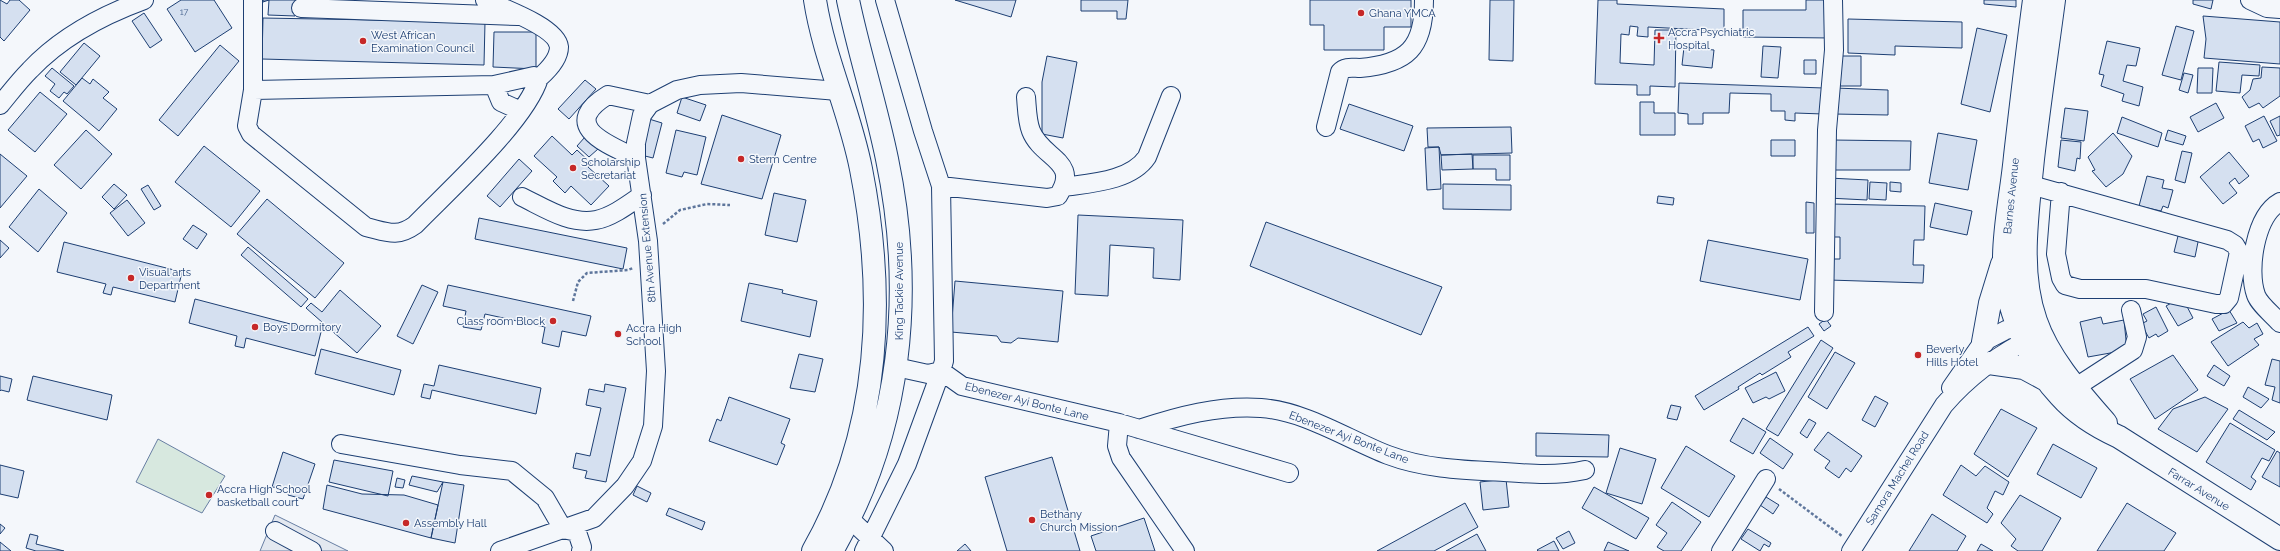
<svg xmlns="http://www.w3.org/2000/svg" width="2280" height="551" font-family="Raleway,sans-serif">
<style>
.green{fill:#d7e8df;stroke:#687fa3}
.parking{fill:#e3e8f0;stroke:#687fa3}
.building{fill:#d5e0f0;stroke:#1d3f73}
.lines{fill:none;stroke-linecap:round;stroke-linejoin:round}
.minor-casing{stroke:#1d3f73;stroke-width:20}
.major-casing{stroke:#1d3f73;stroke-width:24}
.path{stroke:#5e769c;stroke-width:2.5;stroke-dasharray:3 2;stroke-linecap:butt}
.minor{stroke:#f4f7fb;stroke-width:18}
.major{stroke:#f4f7fb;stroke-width:22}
.poi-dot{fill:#c62828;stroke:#f4f7fb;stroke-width:1.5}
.labels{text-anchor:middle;stroke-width:3;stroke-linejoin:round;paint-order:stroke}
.number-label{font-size:9px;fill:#4b6792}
.poi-label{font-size:11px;fill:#1d3f73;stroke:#f4f7fb;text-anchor:start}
.street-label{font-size:11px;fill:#1d3f73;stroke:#f4f7fb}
</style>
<rect width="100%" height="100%" fill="#f4f7fb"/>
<path class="green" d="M158,439L225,476L202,513L136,482Z"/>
<path class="parking" d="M275,515L348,551H260Z"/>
<path class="building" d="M0,0L7,4L10,0H19L30,10L4,41L0,37Z
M181,0H214L232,28L195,52L167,9Z
M263,0H296L295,16L268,15L269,0L263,2Z
M955,0H1016L1011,17Z
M1081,0H1128L1126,19H1117V11H1081Z
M1310,0H1411V27H1384V50H1324V25H1310Z
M1490,0H1514L1513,61L1489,60Z
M1598,0H1617V4L1724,9V31L1648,27V37L1637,36L1638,27L1630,26L1629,35L1621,34L1620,63L1654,65L1655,30H1676L1675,87L1650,86V95H1637V85L1595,84Z
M1806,0H1831V38L1743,37V10H1806Z
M1984,0H2016V7L1984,4Z
M2193,0H2213L2211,9L2193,4Z
M144,13L162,40L150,48L132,21Z
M2203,16L2280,22V64L2204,58L2206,39Z
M263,18L485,22L484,65L262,59Z
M1848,19L1962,22V48L1895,46V55L1848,53Z
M2176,26L2194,31L2181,80L2162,75Z
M1977,28L2007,35L1990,112L1961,104Z
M494,32H536V69L493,67Z
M2107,41L2140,48L2136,66L2127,65L2123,81L2143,87L2139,106L2122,101L2124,94L2101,86L2104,75L2099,74Z
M84,43L100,56L76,85L60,72Z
M220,45L239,61L178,136L159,120Z
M1763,46L1781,47L1778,78L1761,77Z
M1684,47L1714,50L1712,68L1682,65Z
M1047,56L1077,62L1063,138L1042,134V82Z
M1840,56H1861V86H1840Z
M1804,60H1816V74H1804Z
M2219,62L2260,65L2259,76L2242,75L2240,93L2216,91Z
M2262,67L2280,68V96L2263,108L2259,103L2249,108L2242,97L2250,90L2253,79L2261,78Z
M52,68L74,86L67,94L64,92L59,98L50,91L55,84L45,76Z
M2198,68H2213L2212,93H2197Z
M2184,73L2193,75L2188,93L2179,90Z
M82,78L90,84L93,79L109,92L103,98L117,109L99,131L63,101Z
M585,80L596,89L569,119L558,109Z
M1679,83L1824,88L1823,114L1795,113V121L1785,120V111H1771V94L1730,93L1729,113H1703V124H1688V114L1678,113Z
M1835,88L1888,90V115L1834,114Z
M40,92L67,114L35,152L8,130Z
M682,97L706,105L700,121L677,113Z
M1640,102H1654V113H1675V135H1640Z
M2216,103L2224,118L2198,132L2190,117Z
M1349,104L1413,126L1404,151L1340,129Z
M2065,108L2088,111L2084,141L2061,138Z
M722,115L781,135L762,199L701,184Z
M2264,116L2277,141L2263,148L2259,139L2253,142L2245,126Z
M2280,116V135L2277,136L2270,121Z
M2122,117L2162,133L2158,147L2117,133Z
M649,119L662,123L653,158L641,155Z
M1511,127L1512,153L1441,155L1439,147H1428L1427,128Z
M86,130L112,154L81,189L54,165Z
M676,130L706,137L697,175L684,172L682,177L666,173Z
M2168,130L2186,136L2183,145L2165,140Z
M1938,133L1977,140L1968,190L1929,183Z
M2113,133L2132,156L2123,174L2106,187L2092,171L2095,170L2088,157Z
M552,136L572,155L577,150L591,163L588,167L609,186L591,205L571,186L565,193L553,181L557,177L534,156Z
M585,137L598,149L589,157L577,146Z
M1771,140H1795V156H1771Z
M1832,140L1911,141L1910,170H1832Z
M2061,140L2081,142L2080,159L2077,158L2075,171L2058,167Z
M204,146L260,191L231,227L175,182Z
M1439,147L1441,189L1427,190L1425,148Z
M2182,151L2192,153L2185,183L2175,180Z
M2229,152L2249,176L2239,184L2235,178L2229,183L2237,193L2223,204L2200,177Z
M0,154L27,176L0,208Z
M1472,154L1473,169L1442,170L1441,155Z
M1473,155H1510V180H1496V169H1473Z
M519,159L532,171L500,207L487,196Z
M2147,176L2164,180L2162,188L2173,190L2168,208L2163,206L2161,211L2139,206Z
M1829,178L1868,180L1867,200L1828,198Z
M1870,182L1887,183L1886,200L1869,199Z
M1890,182L1901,183V192L1890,191Z
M114,184L127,195L114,209L102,197Z
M1443,184L1511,185V210L1443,209Z
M148,185L161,206L154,210L141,189Z
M39,189L67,213L38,252L9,227Z
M774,193L806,200L797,242L765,235Z
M1658,196L1674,198L1673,205L1657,203Z
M267,199L344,263L315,298L237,234Z
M127,200L145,223L128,236L110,213Z
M1806,202L1814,203V233H1806Z
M1935,203L1972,211L1967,235L1930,227Z
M1831,204L1925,206L1924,240H1914L1913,265H1924L1923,283L1829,280L1830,259H1840V237H1830Z
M1078,215L1183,220L1180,280L1153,278L1154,248L1110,245L1108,296L1075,294Z
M479,218L627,248L623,269L475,239Z
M1266,222L1442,287L1421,335L1250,266Z
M193,225L207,234L197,249L183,239Z
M2179,232L2199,237L2195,257L2174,252Z
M0,240L9,248L0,258Z
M1708,240L1808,259L1800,300L1700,281Z
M64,242L182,272L175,302L113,287L111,295L103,293L106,284L57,272Z
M248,247L308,299L301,307L241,255Z
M955,281L1063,291L1058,342L1018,338L1011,343L1001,342L997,336L951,332Z
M749,283L783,290L782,293L817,301L810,337L741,321Z
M422,285L438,292L413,344L397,336Z
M448,285L591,316L586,336L562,331L559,347L542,343L545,327L485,314L481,330L463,327L466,311L443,306Z
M340,290L381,326L357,353L306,308L311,303L322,312Z
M2182,297L2193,318L2178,326L2166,306Z
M195,299L321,332L315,356L246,338L244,348L235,346L237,336L189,323Z
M2156,307L2168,331L2158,337L2156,334L2149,338L2141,324L2147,321L2143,314Z
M2229,310L2237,323L2219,331L2212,319Z
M2101,317L2103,324L2124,320L2127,350L2088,357L2080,322Z
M1826,319L1831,326L1824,331L1819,324Z
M2243,322L2249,328L2257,323L2263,334L2254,339L2259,345L2228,366L2211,342Z
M1808,327L1814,336L1788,352L1791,357L1762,375L1760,373L1738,387L1739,389L1704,410L1695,396Z
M1821,340L1833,348L1778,436L1766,429Z
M321,349L401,370L394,395L315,374Z
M1835,352L1855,363L1827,409L1808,397Z
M799,354L823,359L815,392L790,388Z
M2173,355L2198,390L2155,419L2130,379Z
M2272,359L2280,361V403L2272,400L2275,387L2265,385Z
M439,365L541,388L536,414L432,390L430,399L421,397L424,384L434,386Z
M2214,365L2230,376L2224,386L2207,376Z
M1776,372L1785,391L1769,399L1766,397L1753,403L1745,388Z
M0,376L12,379L9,392L1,390L0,391Z
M33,376L112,395L107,420L27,400Z
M605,384L626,388L606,482L585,478L587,471L573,468L576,453L590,456L601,408L586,405L589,389L604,392Z
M2248,387L2269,399L2261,408L2243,397Z
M1875,396L1888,403L1875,427L1862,420Z
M729,397L790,419L781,443L785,445L777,465L709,441L717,419L721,421Z
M2205,397L2228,409L2197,452L2158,429L2173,409Z
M1671,405L1681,407L1677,420L1667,418Z
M2001,409L2037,428L2008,477L1974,454Z
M2239,410L2275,432L2267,440L2233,419Z
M1743,418L1766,432L1753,454L1730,441Z
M1809,419L1816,423L1807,438L1800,433Z
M2230,423L2275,450L2269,461L2262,458L2251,477L2256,481L2251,490L2206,462Z
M1828,432L1862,456L1851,472L1846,468L1839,478L1825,468L1830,461L1814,450Z
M1536,433L1609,435L1608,457L1536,456Z
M1770,438L1793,454L1783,469L1760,453Z
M2053,444L2097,468L2081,498L2037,474Z
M1686,446L1735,476L1709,517L1661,488Z
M1620,448L1656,459L1642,504L1606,493Z
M2277,451L2280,453V487L2262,477Z
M283,452L315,464L303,499L288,495L291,489L272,487Z
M1052,457L1080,551H1007L985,477Z
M334,460L393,471L388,496L329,482Z
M0,465L24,471L18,498L0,494Z
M1961,465L1976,476L1985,466L2009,482L2003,495L1995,491L1987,508L1993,514L1987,523L1943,495Z
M412,476L443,482L437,492L409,485Z
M397,478L405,480L403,488L395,487Z
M1506,479L1509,507L1483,510L1480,482Z
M443,482L464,485L455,543L431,538Z
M327,485L362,494L404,495L438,505L431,538L323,509Z
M637,486L651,493L647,502L633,495Z
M1594,487L1649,518L1636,539L1582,508Z
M2020,495L2061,518L2042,551H2018L2011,546L2016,539L2001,523Z
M1766,497L1779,505L1773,514L1760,505Z
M1672,502L1701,522L1681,551H1664L1657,547L1667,533L1656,525Z
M1465,503L1478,527L1434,551H1377Z
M2127,503L2176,533L2164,551H2097Z
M669,508L705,522L702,530L666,515Z
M1932,514L1966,536L1957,551H1909Z
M1144,518L1155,551H1096L1091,536Z
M0,524L5,528L0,534Z
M1748,529L1771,543L1769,547L1764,544L1760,551L1741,539Z
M1569,531L1575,543L1563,549L1556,538Z
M30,534L38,536L36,544L64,551H36L26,548Z
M1477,534L1486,551H1446Z
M1554,541L1559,551H1538L1537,550Z
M0,542L11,551H0Z
M1608,542L1629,551H1604Z
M965,544L971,551H957Z
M1981,544L1993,551H1977Z"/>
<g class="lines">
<defs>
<path id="minor" d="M485,0C502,8 557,27 559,47C559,59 547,71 539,78
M885,0L923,131L941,186L944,361L941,371L928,374L896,367
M2250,0L2267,8L2280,9
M301,8L518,16
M494,85L501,102L521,111
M253,90L494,85L534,76L539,78C526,121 448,191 415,225C397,238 387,232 366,227L251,134L247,126L253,90V0
M0,105C10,93 19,81 30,70C60,38 103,15 144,0
M1326,127L1340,72C1345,66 1353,68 1360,68C1407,64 1424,48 1424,0
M636,158C609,145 557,126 608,95L650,104
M2031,185L2227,240L2235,245L2239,252L2229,298L2224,304H2216L2146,289H2080L2065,285L2061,278L2056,254L2061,192
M941,186L1047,198L1058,196C1081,161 1042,159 1031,131C1027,121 1027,108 1026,97
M1064,187C1091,183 1131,181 1147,157L1171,96
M522,197C545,208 570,225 596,220C612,217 629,204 642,195
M2280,202C2255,216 2247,270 2256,295C2259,304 2273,315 2280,323
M1824,312L1827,130L1834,50L1833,0
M2076,387L2133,350L2137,337L2131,310
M1951,388L1983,342L2006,330L2032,324
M1119,423L1117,446L1121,458L1185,551
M1139,429C1178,416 1219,405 1261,408C1305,411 1347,439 1388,455C1425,469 1464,470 1504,472C1531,474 1558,476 1585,470
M341,444L460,465L512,471L545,498L563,529L577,532L582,547L581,551
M851,520L884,551
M275,531L312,551
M500,551L594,518L625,486L642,461L653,426L656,371L648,241L636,158V143L642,115L650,104L677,90L700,85L741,83L838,91
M864,551L907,464L941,371L962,386L1119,423L1289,473
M1721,551L1766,479
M1851,551L1944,405C1970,375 2000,353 2036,336"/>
<path id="major" d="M2034,0C2027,52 2021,104 2015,156C2012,189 2004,226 2004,258C2003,304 2029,363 2060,396C2076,414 2097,427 2119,437L2280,539
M2054,0C2047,53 2039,106 2033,159C2028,211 2018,271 2036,321C2049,359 2080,393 2106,423
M1983,342L1990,303L2002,264
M1989,363L2024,368L2048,381
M813,551C880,432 887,301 861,169C850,112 824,58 815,0
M832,551C902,431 915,293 887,159C876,105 859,53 848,0"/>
</defs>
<use href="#minor" class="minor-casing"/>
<use href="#major" class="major-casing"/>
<path class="path" d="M663,224L680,210L707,204L730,205
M573,301L578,282L587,273L628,270L633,268
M1779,489L1842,536"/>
<use href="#minor" class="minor"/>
<use href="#major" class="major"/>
</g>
<g class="poi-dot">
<circle cx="1361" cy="13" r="4"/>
<path d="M1657 32h4v4h4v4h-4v4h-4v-4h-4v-4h4z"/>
<circle cx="363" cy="41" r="4"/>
<circle cx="741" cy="159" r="4"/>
<circle cx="573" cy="168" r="4"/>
<circle cx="131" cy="278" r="4"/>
<circle cx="553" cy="321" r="4"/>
<circle cx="255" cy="327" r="4"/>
<circle cx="618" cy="334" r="4"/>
<circle cx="1918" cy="355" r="4"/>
<circle cx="209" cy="495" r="4"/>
<circle cx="1032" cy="520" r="4"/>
<circle cx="406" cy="523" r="4"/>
</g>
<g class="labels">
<g class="number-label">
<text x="184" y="15">17</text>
</g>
<g class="poi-label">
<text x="1369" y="17">Ghana YMCA</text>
<text x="1668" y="36">Accra Psychiatric<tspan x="1668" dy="13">Hospital</tspan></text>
<text x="371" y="39">West African<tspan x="371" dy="13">Examination Council</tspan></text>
<text x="749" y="163">Sterm Centre</text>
<text x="581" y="166">Scholarship<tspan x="581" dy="13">Secretariat</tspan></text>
<text x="139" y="276">Visual arts<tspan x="139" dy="13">Department</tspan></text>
<text x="545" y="325" text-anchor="end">Class room Block</text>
<text x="263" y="331">Boys Dormitory</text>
<text x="626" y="332">Accra High<tspan x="626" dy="13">School</tspan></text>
<text x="1926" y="353">Beverly<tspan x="1926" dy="13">Hills Hotel</tspan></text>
<text x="217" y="493">Accra High School<tspan x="217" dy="13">basketball court</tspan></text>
<text x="1040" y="518">Bethany<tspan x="1040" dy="13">Church Mission</tspan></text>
<text x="414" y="527">Assembly Hall</text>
</g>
<g class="street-label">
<text transform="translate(2011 196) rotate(-84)" y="4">Barnes Avenue</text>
<text transform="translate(647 248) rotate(-95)" y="4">8th Avenue Extension</text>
<text transform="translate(899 291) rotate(-90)" y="4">King Tackie Avenue</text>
<text transform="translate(1027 401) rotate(14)" y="4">Ebenezer Ayi Bonte Lane</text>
<text transform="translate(1349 437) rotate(21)" y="4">Ebenezer Ayi Bonte Lane</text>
<text transform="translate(1897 478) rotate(-58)" y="4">Samora Machel Road</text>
<text transform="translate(2199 489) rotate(32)" y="4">Farrar Avenue</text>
</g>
</g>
</svg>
